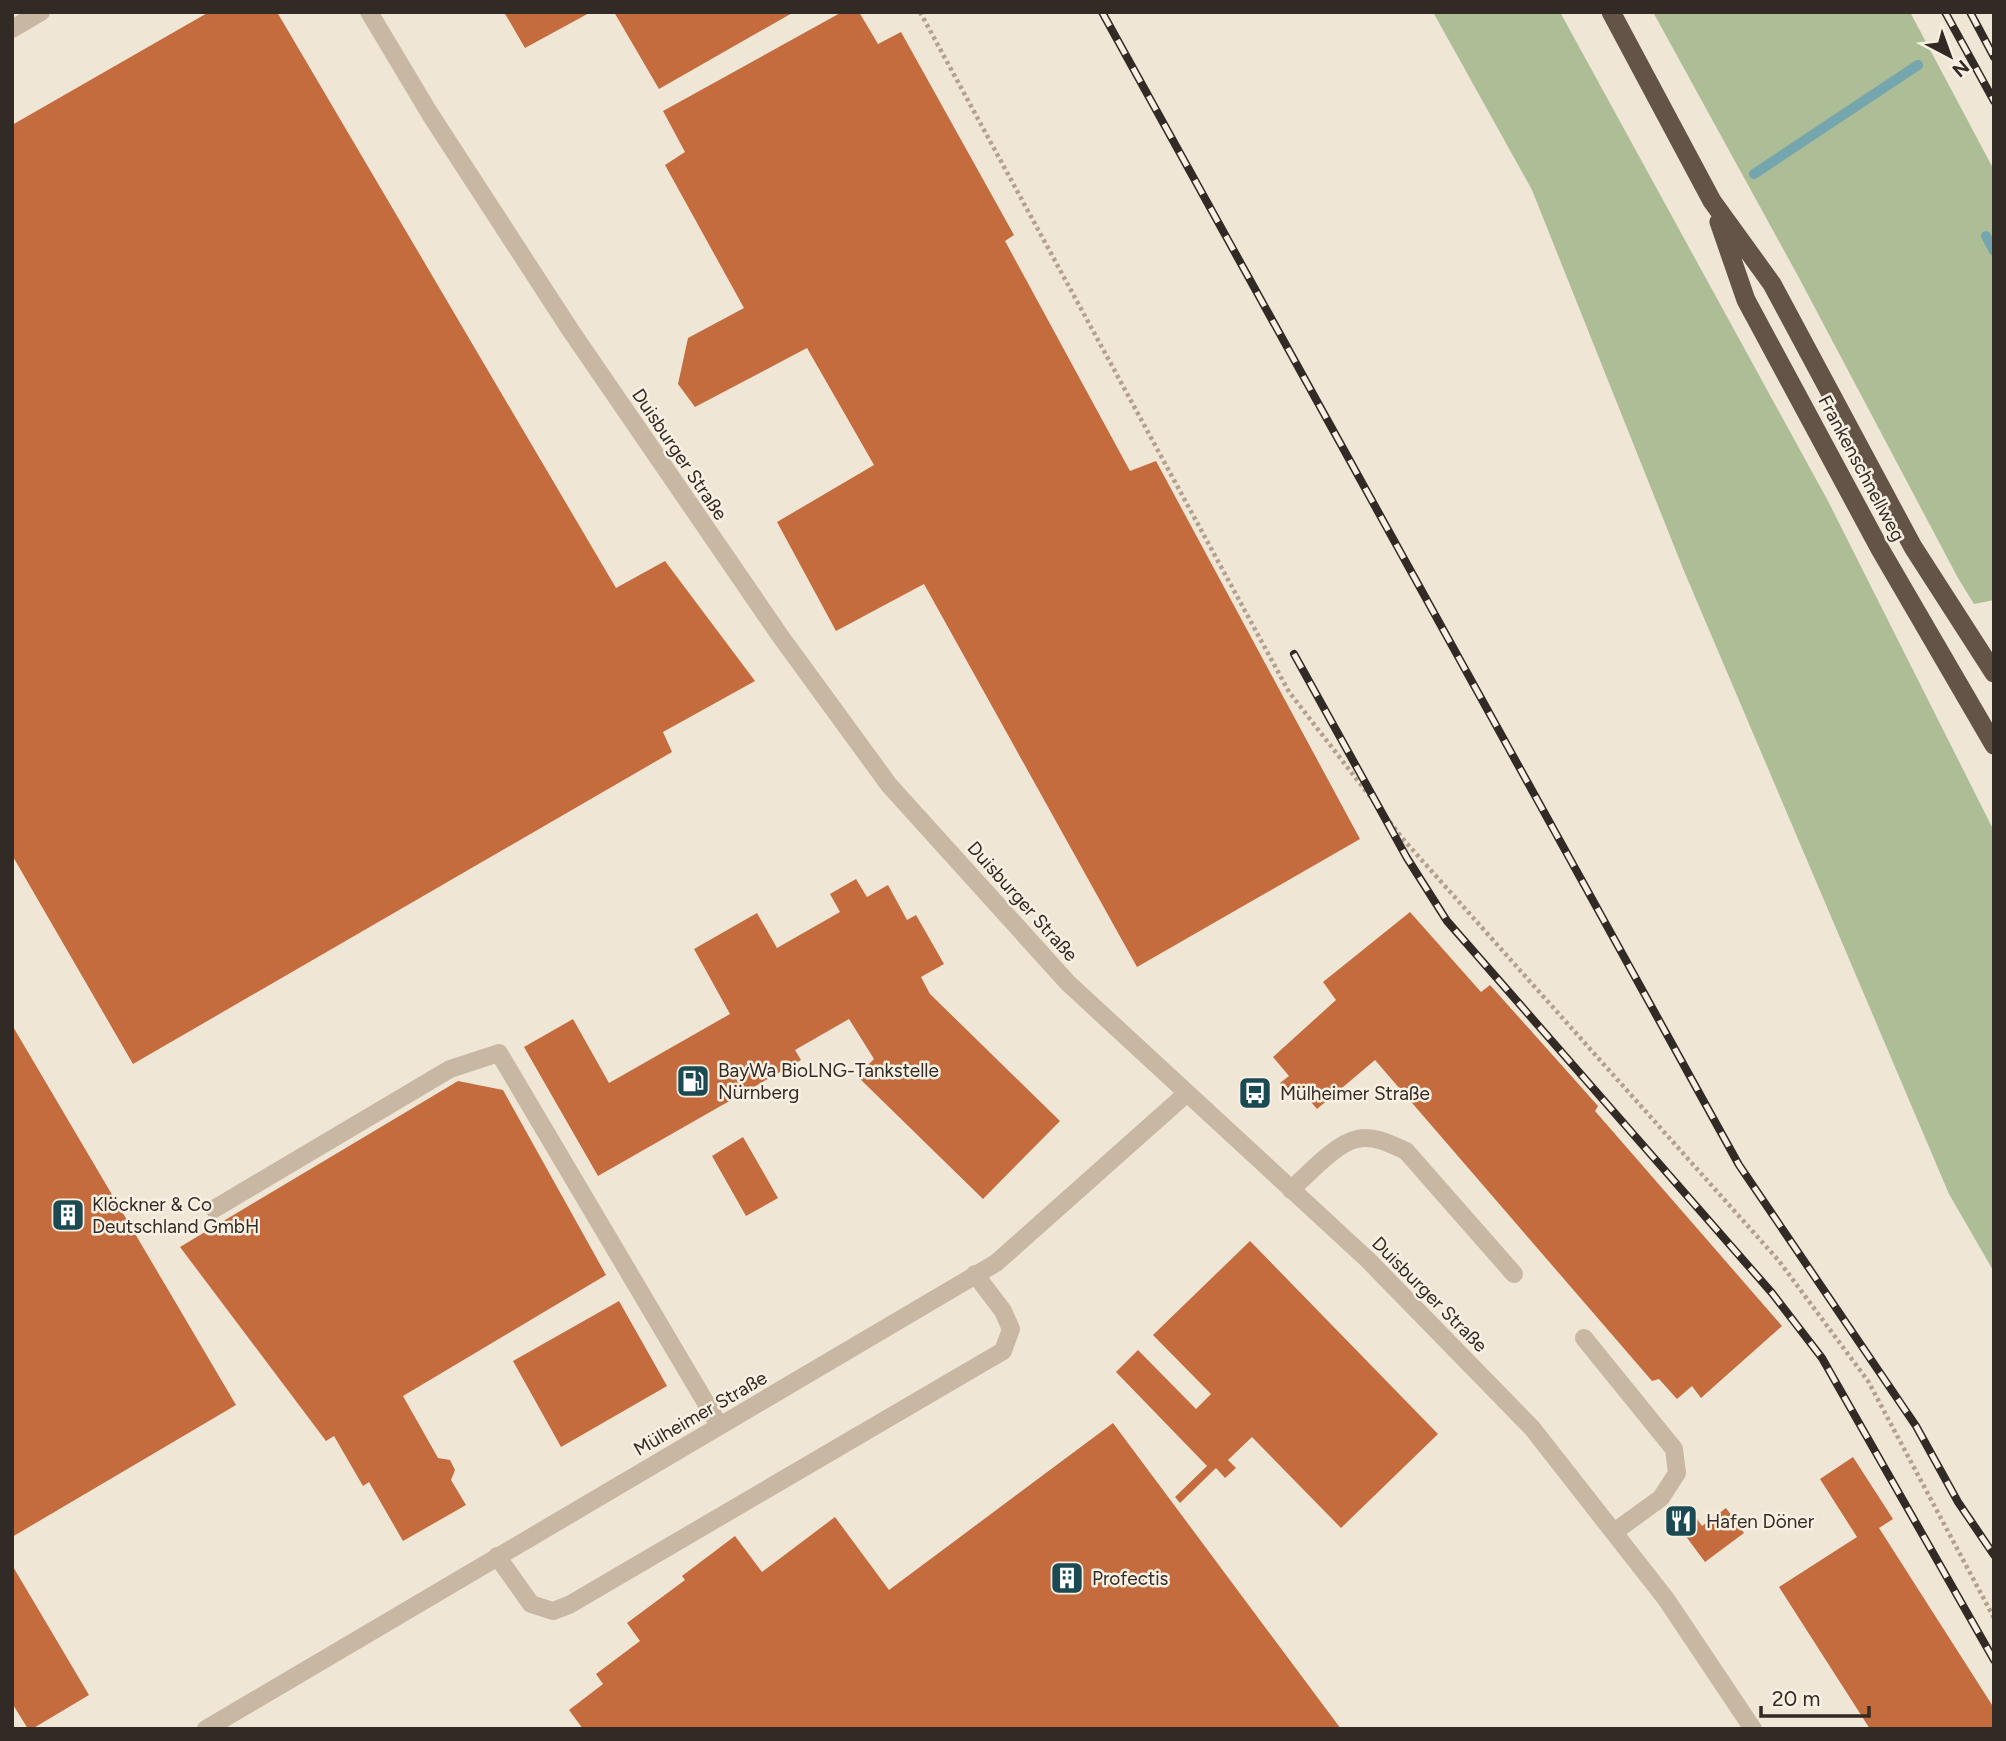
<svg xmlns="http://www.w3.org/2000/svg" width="2006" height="1741" font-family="Figtree,sans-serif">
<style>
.green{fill:#adbe96}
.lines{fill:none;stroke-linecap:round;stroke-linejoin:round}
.stream{stroke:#75a5ad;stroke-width:10}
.building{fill:#c56c3f}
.path{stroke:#b3a18d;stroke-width:4.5;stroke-dasharray:3.5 3.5;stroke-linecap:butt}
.service{stroke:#c8b7a2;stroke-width:18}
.minor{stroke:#c8b7a2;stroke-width:18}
.trunk{stroke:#645448;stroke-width:19}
.rail-casing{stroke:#322a25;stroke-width:8}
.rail{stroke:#f8f0e2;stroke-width:5;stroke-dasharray:16;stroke-linecap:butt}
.labels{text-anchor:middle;stroke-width:5;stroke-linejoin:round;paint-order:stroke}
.street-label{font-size:19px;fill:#322a25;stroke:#f8f0e2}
.poi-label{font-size:19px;fill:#322a25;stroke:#f8f0e2;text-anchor:start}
</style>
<rect width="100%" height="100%" fill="#f0e6d6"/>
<path class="green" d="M1433,12H1560L1828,501L1994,831V1272L1949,1194L1684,571L1532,190Z
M1653,12H1910L1994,170V600L1974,604L1958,578L1798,276Z"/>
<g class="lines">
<path class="stream" d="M1754,174L1918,65
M1986,236L1994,251"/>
</g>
<path class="building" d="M209,12H277L616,588L665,561L755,681L663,732L672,752L133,1064L12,855V125Z
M504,12H591L525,48Z
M614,12H794L659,89Z
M842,12H859L878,44L901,32L1014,235L1005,241L1130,471L1156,461L1360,839L1137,967L924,584L836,631L777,522L874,465L807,348L695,407L678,384L688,338L744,308L665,165L685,152L663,111Z
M856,879L867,897L888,885L907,920L916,915L944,964L921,977L930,994L1060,1121L983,1199L857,1076L874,1059L849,1019L795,1050L801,1060L598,1176L524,1047L573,1019L609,1083L730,1014L694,949L757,913L777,948L840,912L830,894Z
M1410,912L1481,992L1490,985L1598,1106L1595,1111L1782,1326L1701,1398L1692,1386L1677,1399L1659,1379L1652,1381L1375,1060L1317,1109L1300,1089L1290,1096L1280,1083L1289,1076L1273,1057L1336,1000L1323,982Z
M12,1025L236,1405L12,1537Z
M458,1081L503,1090L606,1275L403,1396L438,1458L450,1460L455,1470L451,1480L466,1505L403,1541L369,1482L363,1486L334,1436L326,1441L180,1247Z
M743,1137L778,1198L746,1216L712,1156Z
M1250,1241L1438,1434L1341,1528L1252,1437L1228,1460L1236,1468L1225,1478L1216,1468L1180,1503L1175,1497L1207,1466L1116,1372L1138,1350L1196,1409L1211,1394L1153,1335Z
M619,1301L667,1386L561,1447L513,1361Z
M1113,1423L1341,1729H583L569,1710L603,1684L596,1674L640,1641L627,1623L685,1580L682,1576L735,1536L762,1572L835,1517L889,1590Z
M1853,1457L1893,1519L1879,1528L1994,1708V1729H1870L1779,1587L1857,1537L1820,1479Z
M1726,1508L1744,1533L1705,1562L1679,1527L1695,1516L1702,1526Z
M12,1565L89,1695L32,1729H28L12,1703Z"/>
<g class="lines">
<path class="path" d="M920,12L1289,692L1403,839L1779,1261L1868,1381L1994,1618"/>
<path class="service" d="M12,29L41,12
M1291,1190C1307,1175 1336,1143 1357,1139C1374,1135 1391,1144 1406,1151L1514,1274
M214,1209L450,1069L499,1053L719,1425
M1584,1338L1674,1449L1677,1473L1661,1498L1614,1532
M497,1556L531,1604L553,1611L569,1605L1003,1351L1011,1329L1003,1311L975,1274"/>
<path class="minor" d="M369,12L430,114L571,331L781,637L889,785L1068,983L1368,1260L1532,1428L1666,1599L1753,1729
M206,1729L996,1263L1186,1094"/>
<path class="trunk" d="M1611,12L1712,201L1772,284L1913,547L1994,673
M1719,222L1746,300L1880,549L1994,745"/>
<defs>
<path id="rail" d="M1102,12L1739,1165L1916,1426L1958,1502L1994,1555
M1945,12L1994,101
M1970,12L1994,57
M1294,654L1407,858L1447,921L1772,1293L1822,1358L1994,1660"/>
</defs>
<use href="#rail" class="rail-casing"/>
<use href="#rail" class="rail"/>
</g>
<defs>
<symbol id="fuel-square" viewBox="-11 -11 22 22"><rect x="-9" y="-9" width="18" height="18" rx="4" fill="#1b4a53" stroke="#f8f0e2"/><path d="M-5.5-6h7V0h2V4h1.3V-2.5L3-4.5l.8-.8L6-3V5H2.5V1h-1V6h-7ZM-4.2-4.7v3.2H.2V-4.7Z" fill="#fff"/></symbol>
<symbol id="bus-square" viewBox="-11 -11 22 22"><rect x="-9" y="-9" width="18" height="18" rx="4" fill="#1b4a53" stroke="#f8f0e2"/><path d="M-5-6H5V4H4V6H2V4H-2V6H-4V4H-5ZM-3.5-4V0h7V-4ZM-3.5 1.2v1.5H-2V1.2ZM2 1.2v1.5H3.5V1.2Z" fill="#fff"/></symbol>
<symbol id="building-square" viewBox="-11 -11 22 22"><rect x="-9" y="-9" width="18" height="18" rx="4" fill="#1b4a53" stroke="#f8f0e2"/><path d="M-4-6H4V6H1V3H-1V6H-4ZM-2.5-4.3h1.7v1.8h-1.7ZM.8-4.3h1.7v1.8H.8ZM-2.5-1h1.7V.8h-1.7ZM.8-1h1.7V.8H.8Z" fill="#fff"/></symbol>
<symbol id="restaurant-square" viewBox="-11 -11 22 22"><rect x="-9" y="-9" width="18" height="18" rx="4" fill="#1b4a53" stroke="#f8f0e2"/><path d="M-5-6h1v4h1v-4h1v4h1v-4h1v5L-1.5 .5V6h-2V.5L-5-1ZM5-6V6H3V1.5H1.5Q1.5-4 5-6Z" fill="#fff"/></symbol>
</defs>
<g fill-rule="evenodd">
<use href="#fuel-square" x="674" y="1062" width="38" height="38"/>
<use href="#bus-square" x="1236" y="1074" width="38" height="38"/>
<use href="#building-square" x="49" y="1196" width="38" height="38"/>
<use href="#restaurant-square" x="1662" y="1502" width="38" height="38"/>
<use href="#building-square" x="1048" y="1559" width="38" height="38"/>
</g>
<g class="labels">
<g class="street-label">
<text transform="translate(680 454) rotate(56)" y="7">Duisburger Straße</text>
<text transform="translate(1862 468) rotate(62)" y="7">Frankenschnellweg</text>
<text transform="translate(1023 901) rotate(48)" y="7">Duisburger Straße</text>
<text transform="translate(1430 1294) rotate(45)" y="7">Duisburger Straße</text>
<text transform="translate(700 1413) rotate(-30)" y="7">Mülheimer Straße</text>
</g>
<g class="poi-label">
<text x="718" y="1077">BayWa BioLNG-Tankstelle<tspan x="718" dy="22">Nürnberg</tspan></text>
<text x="1280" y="1100">Mülheimer Straße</text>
<text x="92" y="1211">Klöckner &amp; Co<tspan x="92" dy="22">Deutschland GmbH</tspan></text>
<text x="1706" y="1528">Hafen Döner</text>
<text x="1092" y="1585">Profectis</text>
</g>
</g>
<rect width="2006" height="1741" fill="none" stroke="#322a25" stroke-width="28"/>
<g transform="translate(1950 56) rotate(139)" stroke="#f8f0e2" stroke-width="5" paint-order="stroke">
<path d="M0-5L12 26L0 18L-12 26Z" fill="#322a25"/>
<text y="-10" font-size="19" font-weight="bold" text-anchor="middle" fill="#322a25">N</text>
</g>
<path d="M1761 1706v10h108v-10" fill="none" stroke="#322a25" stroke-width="3.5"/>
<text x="1772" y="1706" font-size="21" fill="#322a25" stroke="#f8f0e2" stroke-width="5" paint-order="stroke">20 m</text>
</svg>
